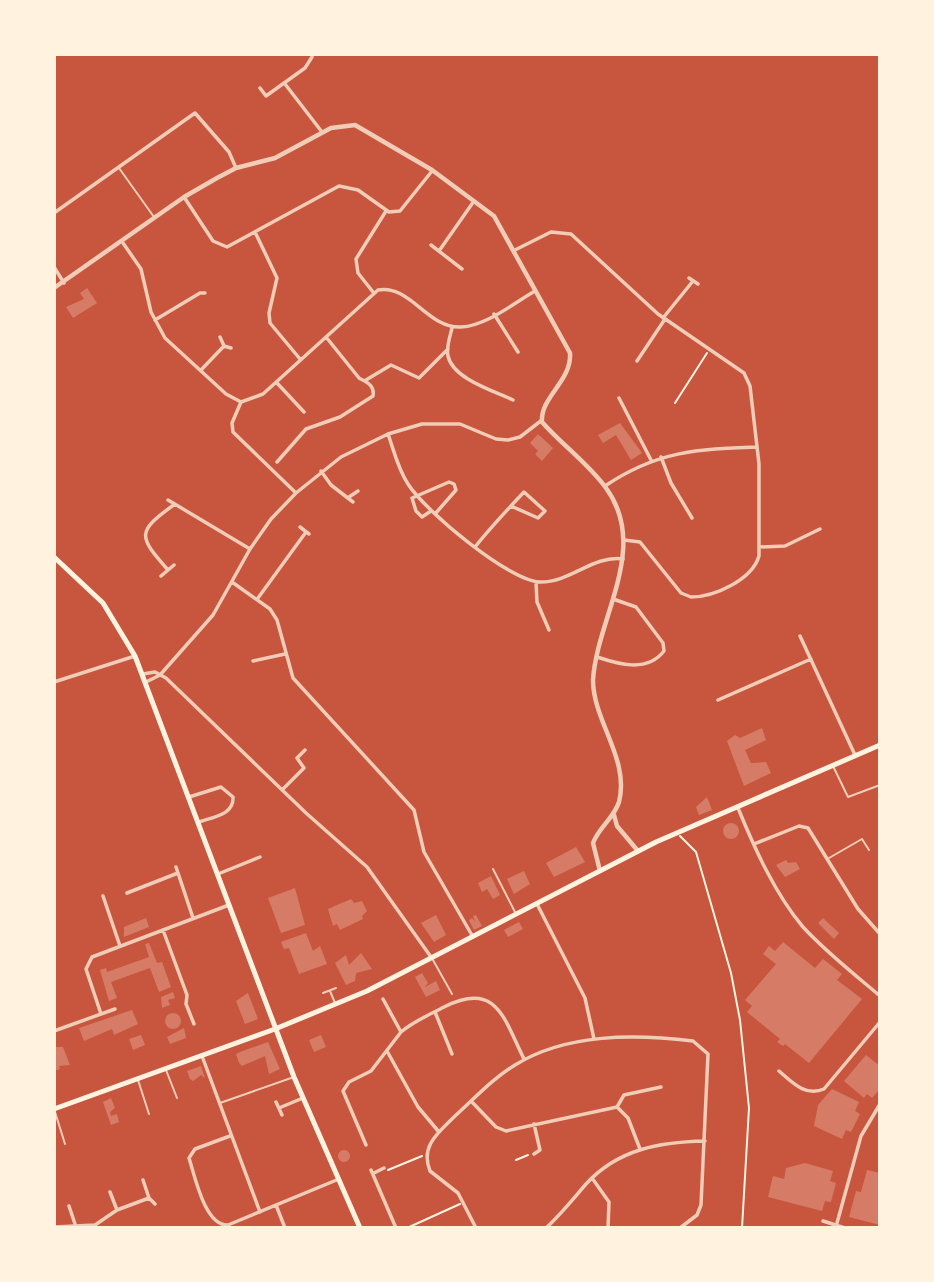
<svg xmlns="http://www.w3.org/2000/svg" width="934" height="1282" font-family="'Fira Sans',sans-serif">
<style>
.building{fill:#d67c66}
.lines{fill:none;stroke-linecap:round;stroke-linejoin:round}
.path{stroke:#fff3e0;stroke-width:2}
.service{stroke:#f1ccb7;stroke-width:2}
.minor{stroke:#f1ccb7;stroke-width:3.5}
.tertiary{stroke:#f1ccb7;stroke-width:4.5}
.primary{stroke:#fff3e0;stroke-width:5}
</style>
<rect width="100%" height="100%" fill="#c8553d"/>
<path class="building" d="M87,288L97,303L73,318L66,307L84,299L80,293Z
M620,423L642,453L631,460L616,435L603,443L598,435Z
M538,434L553,448L542,461L535,454L538,451L530,443Z
M762,728L766,740L745,750L751,763L766,762L771,773L744,786L727,741L735,735L740,738Z
M707,797L712,810L699,815L696,807Z
M723 831a8 8 0 1 1 16 0a8 8 0 1 1-16 0Z
M576,847L585,862L554,877L546,863Z
M786,860L788,863L796,862L800,869L785,877L776,865Z
M524,871L530,884L514,894L507,879Z
M491,876L500,895L493,899L487,889L482,892L478,883Z
M295,888L305,925L281,933L268,898Z
M351,899L354,903L362,901L367,911L362,916L363,919L340,930L337,924L333,926L328,909Z
M436,915L446,935L434,942L421,923Z
M476,915L482,926L474,930L469,920L472,918L475,922L473,916Z
M146,918L149,927L124,937V927Z
M823,918L839,933L834,939L818,923Z
M519,922L523,929L508,937L504,930Z
M306,933L313,951L320,946L327,964L299,974L289,948L284,949L281,942Z
M783,942L815,968L823,959L842,974L837,980L862,999L809,1063L785,1044L783,1046L777,1042L780,1039L747,1012L752,1006L745,1000L776,964L763,954L769,946L775,951Z
M149,943L157,963L162,962L171,987L159,992L150,968L111,982L117,998L109,1001L100,970L106,968L107,972L149,957L145,944Z
M361,953L372,969L356,973L355,981L346,985L335,963L346,955L349,965Z
M422,973L428,983L425,987L436,981L440,990L426,997L415,977Z
M173,992L175,998L168,1000L170,1005L162,1008L161,997Z
M248,993L258,1019L245,1024L236,1001Z
M132,1010L138,1024L114,1035L112,1029L84,1041L79,1028Z
M165 1021a8 8 0 1 1 16 0a8 8 0 1 1-16 0Z
M184,1028L186,1038L170,1044L167,1037Z
M141,1035L145,1045L133,1050L129,1039Z
M321,1035L326,1047L314,1052L309,1040Z
M268,1042L280,1069L269,1074L265,1056L242,1066L239,1063L236,1054L240,1052Z
M54,1047H63L70,1065L59,1066L60,1069L54,1071Z
M866,1055L880,1066V1089L872,1098L867,1094L864,1098L844,1081Z
M201,1066L205,1078L201,1075L193,1081L190,1079L187,1071Z
M832,1089L859,1102L855,1111L860,1114L851,1132L846,1130L842,1139L814,1126L818,1105Z
M111,1098L115,1108L110,1112L111,1116L117,1114L119,1122L111,1125L103,1102Z
M338 1156a6 6 0 1 1 12 0a6 6 0 1 1-12 0Z
M805,1163L833,1171L830,1181L836,1183L831,1202L825,1201L822,1211L768,1197L773,1176L784,1179L786,1168Z
M867,1170L880,1173V1225L849,1217L856,1191L861,1192Z"/>
<g class="lines">
<path class="path" d="M675,403L707,353
M680,836L696,852L731,973L740,1020L749,1108L742,1228
M516,1160L528,1155
M388,1170L422,1156
M407,1228L460,1204"/>
<path class="service" d="M119,168L154,217
M833,766L848,797L880,785
M829,858L862,839L869,850
M493,869L516,914
M433,960L452,994
M330,991L335,1003
M323,993L336,988
M166,1070L177,1098
M138,1080L149,1114
M220,1103L294,1077
M55,1112L65,1144"/>
<path class="minor" d="M285,84L322,132
M260,88L266,96L305,68L312,57
M184,197L213,241L227,247L339,186L358,190L389,212L400,211L432,171
M54,213L195,113L229,152L236,168
M255,232L277,278L269,313L270,323L300,359
M123,243L141,269L151,312L165,338L226,394L241,402L263,394L378,290C410,284 428,329 461,327C486,326 514,303 535,291
M431,245L462,269
M515,250L551,232L571,234L658,314L744,373L750,386L759,464V556C752,580 714,597 691,597L681,593L640,542L624,540
M439,251L474,201
M54,267L64,283
M689,278L698,284
M373,292L358,273L356,259L386,211
M494,314L518,352
M663,318L693,281
M155,320L200,293H205
M452,328C450,337 446,347 448,356C453,379 494,391 513,400
M220,337L224,346L231,348
M637,361L665,319
M201,370L224,346
M366,380L391,365L419,378L448,349
M277,383L304,412
M619,398L651,460
M241,402L232,423L233,432L296,493
M388,434C394,451 398,469 408,484C424,510 511,583 541,582C571,582 593,555 623,559
M661,457L671,483L692,518
M277,462L306,429L340,417L373,396C375,385 366,382 359,378L326,337
M321,471L331,485L353,502
M605,486C657,451 697,449 757,447
M349,497L358,491
M168,500L250,549
M431,511L422,517L416,511L412,498L449,482L454,484L456,490L435,514
M300,527L309,534
M475,547C490,528 507,510 524,492L545,511L538,518L511,506
M759,547L785,546L820,529
M168,570C138,536 136,532 175,504
M161,576L174,565
M232,582L270,609L277,620L293,678L414,810L424,852L473,937
M536,582L537,602L549,630
M258,598L306,532
M800,636L855,755
M597,657C618,664 647,673 664,651L663,643L636,607L613,599
M253,661L285,654
M143,674L155,672L166,678L306,813L367,867L431,957
M54,682L135,656
M146,682L160,675L213,615L250,549L271,519L296,493L341,457L388,434L422,424H460L496,439L508,440L520,437L542,420
M718,700L811,659
M282,790L304,768L297,758L305,750
M189,797L221,787L233,797C234,815 213,817 199,822
M738,808C754,847 775,894 803,927C826,952 854,974 880,996
M754,844L799,826L808,828L858,909L880,934
M176,867L193,918
M218,874L260,857
M127,893L178,873
M103,896L120,946
M537,904L585,998L594,1039
M163,930L187,995L186,1004L194,1024
M435,1012L452,1054
M101,1014L86,969L92,957L229,905
M54,1031L115,1009
M401,1032C414,1021 429,1015 444,1007C497,980 504,1019 524,1059
M387,1051L418,1107L439,1132
M202,1056L260,1212
M779,1071C792,1082 805,1097 824,1089L880,1022
M471,1101L496,1127L506,1131L617,1107L628,1118L640,1149
M276,1102L282,1115
M617,1107L624,1095L661,1087
M279,1108L303,1098
M534,1124L540,1150L534,1154
M230,1136L195,1149L189,1158C195,1177 205,1226 228,1225L339,1179
M366,1145L343,1091L349,1082L371,1071L401,1032L383,999
M371,1170L396,1228
M374,1173L384,1168
M592,1178L609,1202L608,1228
M143,1180L149,1198L155,1204
M110,1192L117,1210
M276,1205L285,1228
M69,1206L76,1227
M823,1221L845,1228
M837,1223L861,1136L880,1104
M54,1227L95,1225L117,1210L149,1198
M476,1228L458,1193L430,1171C420,1146 438,1133 454,1117C474,1099 492,1079 515,1065C567,1033 635,1034 693,1041L708,1054L701,1205L697,1215L680,1228
M546,1228C561,1214 573,1199 586,1184C618,1149 660,1142 705,1141"/>
<path class="tertiary" d="M54,288L184,197L217,178L236,168L275,158L331,128L355,125L432,170L494,216L570,353C572,381 540,397 542,422C562,445 588,463 606,488C650,548 597,617 593,680C593,721 630,759 619,802C614,818 599,827 593,843L600,871
M614,815L617,826L638,851"/>
<path class="primary" d="M54,557L103,603L135,656L294,1077L360,1228
M54,1109L275,1029L367,991L656,842L880,745"/>
</g>
<rect width="934" height="1282" fill="none" stroke="#fff3e0" stroke-width="112"/>
</svg>
